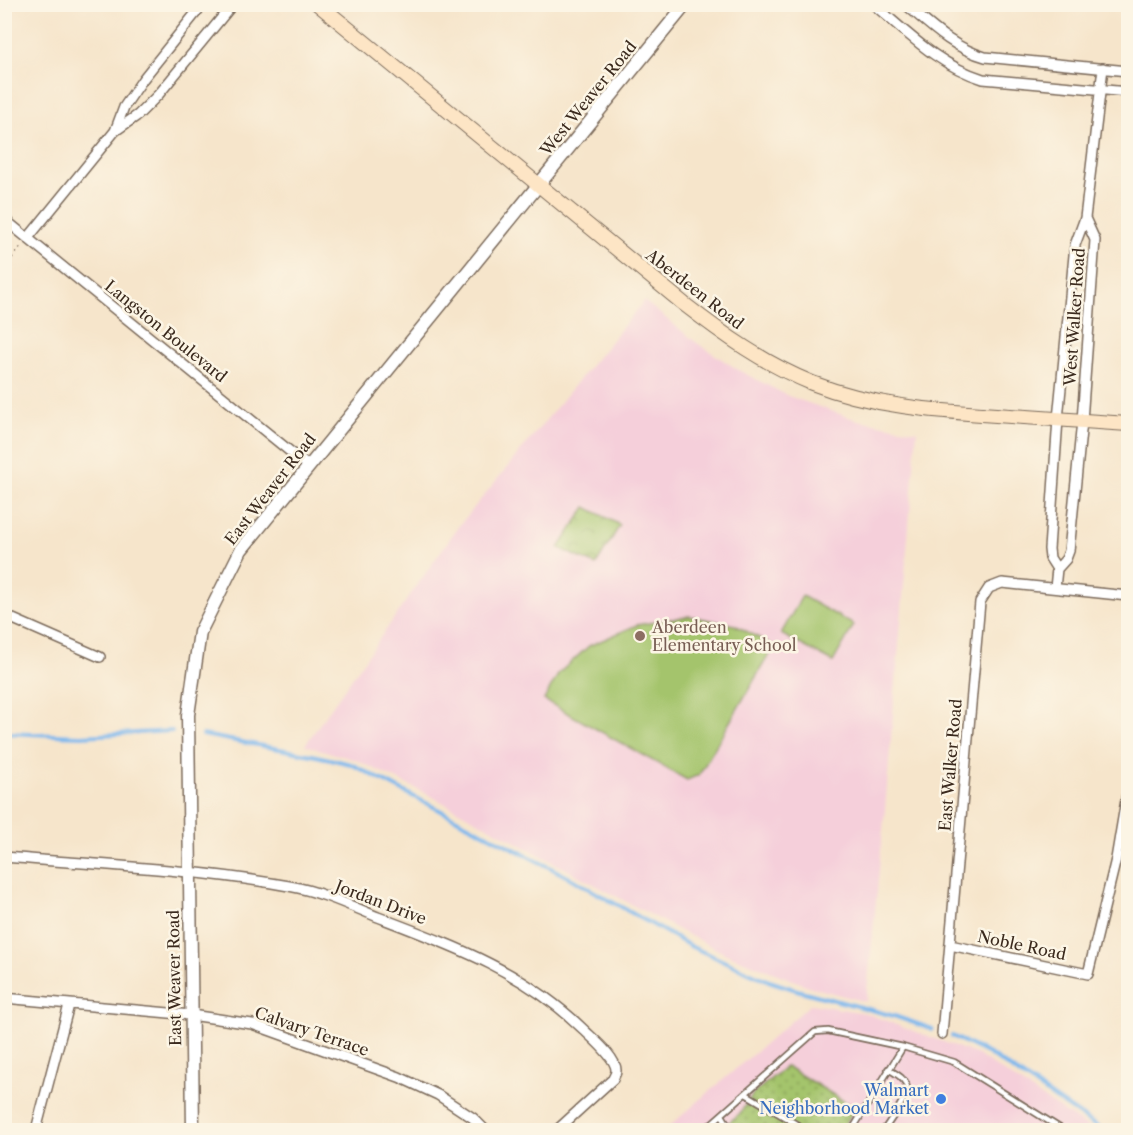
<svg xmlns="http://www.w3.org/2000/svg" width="1133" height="1135" font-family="'Libre Caslon Text',serif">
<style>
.built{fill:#f5cfda}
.grass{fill:url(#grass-dots);stroke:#707745;stroke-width:1.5}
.park{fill:url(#park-crowns);stroke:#707745;stroke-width:1.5}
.pitch{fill:#a4c46c;stroke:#707745;stroke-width:1.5}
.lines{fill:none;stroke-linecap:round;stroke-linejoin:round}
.stream{stroke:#7cb7ed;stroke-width:4}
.service-casing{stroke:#7c6b5b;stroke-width:8}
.minor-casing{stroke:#7c6b5b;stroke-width:12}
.tertiary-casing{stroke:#7c6b5b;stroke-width:15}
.secondary-casing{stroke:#7c6b5b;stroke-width:16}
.path{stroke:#7c6b5b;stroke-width:2;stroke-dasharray:1.5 4.5;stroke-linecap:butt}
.service{stroke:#fff;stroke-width:4.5}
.minor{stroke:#fff;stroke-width:9}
.tertiary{stroke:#fff;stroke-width:12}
.secondary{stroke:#fde5c5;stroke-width:14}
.education-dot{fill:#8d6e63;stroke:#fcf5e5;stroke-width:2}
.shop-dot{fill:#3f7fe0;stroke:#fcf5e5;stroke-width:2}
.labels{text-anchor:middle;stroke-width:5;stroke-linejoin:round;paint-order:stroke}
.street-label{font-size:16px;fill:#3b2a1e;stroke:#fcf5e5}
.education-label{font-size:16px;fill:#785e54;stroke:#fcf5e5;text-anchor:start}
.shop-label{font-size:16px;fill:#366cbe;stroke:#fcf5e5;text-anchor:end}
</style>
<defs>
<pattern id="grass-dots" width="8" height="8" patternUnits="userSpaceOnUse" patternTransform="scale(1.5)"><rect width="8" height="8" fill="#a4c46c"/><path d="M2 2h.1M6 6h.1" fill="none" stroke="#879f58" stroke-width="1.8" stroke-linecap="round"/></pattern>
<pattern id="park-crowns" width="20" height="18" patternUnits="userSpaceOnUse" patternTransform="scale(1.5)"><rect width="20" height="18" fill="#a4c46c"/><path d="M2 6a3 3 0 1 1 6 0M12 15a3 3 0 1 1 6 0" fill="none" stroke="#879f58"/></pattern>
</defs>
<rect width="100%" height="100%" fill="#fcf5e5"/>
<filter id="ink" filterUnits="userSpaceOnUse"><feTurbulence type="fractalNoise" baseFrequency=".0167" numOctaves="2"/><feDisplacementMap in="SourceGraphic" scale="12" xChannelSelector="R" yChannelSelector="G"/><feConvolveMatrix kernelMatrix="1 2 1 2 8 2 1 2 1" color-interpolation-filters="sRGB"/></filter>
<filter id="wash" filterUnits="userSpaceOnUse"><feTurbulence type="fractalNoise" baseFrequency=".008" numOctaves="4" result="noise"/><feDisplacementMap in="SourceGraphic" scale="24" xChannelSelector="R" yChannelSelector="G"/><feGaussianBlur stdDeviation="1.35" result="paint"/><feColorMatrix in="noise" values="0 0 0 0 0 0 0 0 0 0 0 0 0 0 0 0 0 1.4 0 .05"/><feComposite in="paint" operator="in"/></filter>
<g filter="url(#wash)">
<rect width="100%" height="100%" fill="#f6e5cb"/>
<path class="built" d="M644,301L697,343L740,371L788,396L857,420L917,431L885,809L866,1002L811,987L726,954L673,927L431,796L356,760L305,745L458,527Z
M811,1004L865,1013L976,1054L1092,1130H665Z"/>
<path class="grass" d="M786,1066L855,1108L842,1130H720L740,1113L753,1094Z"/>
<path class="park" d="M586,507L620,525L596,565L559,548Z"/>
<path class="pitch" d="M802,596L854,625L833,662L781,634Z
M689,616L735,625L774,646L699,775L687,780L544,700L559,673L589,646L637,625Z"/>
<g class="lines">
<path class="stream" d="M4,733L81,736L172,731
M203,735L312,755L351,764L570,878L692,947L769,981L797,990L894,1016L932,1029
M952,1036L989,1054L1102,1130"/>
</g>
</g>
<g filter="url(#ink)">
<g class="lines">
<defs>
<path id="service" d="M746,1094L806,1130
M722,1115L731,1130
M704,1130L815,1032L828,1031L903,1047L954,1062L1063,1130
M852,1130L903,1047
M884,1130C889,1122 907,1098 907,1089C907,1079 895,1073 888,1069"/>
<path id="minor" d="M873,4C909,34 938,65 983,79L1128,92
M905,4C930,25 953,48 985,57L1128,71
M115,131L124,107L143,79L203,4
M4,219L308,466
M28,238L115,131L138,115L159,94L233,4
M1057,569L1050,558L1049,549L1058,419L1075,245L1085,218L1103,68
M1055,588L1057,569L1066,559L1069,551L1082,421L1095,240L1085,218
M4,615L100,657
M4,857C99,865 195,869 289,886C319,891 349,905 378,917C454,946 523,971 583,1029C592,1038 617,1058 616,1071C616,1074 614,1076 613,1079L557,1130
M950,945L1088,974L1116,859L1128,788
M4,998L191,1015L252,1024L399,1077L438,1095L473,1118L485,1130
M942,1034L980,602L989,588L1002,583L1128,596
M36,1130L69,1005"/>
<path id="tertiary" d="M193,1130L188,715L200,632L241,550L686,4"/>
<path id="secondary" d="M318,4L684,304C724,335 765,364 812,383C871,406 934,411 996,415C1040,418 1084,421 1128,424"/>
</defs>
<use href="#service" class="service-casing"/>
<use href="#minor" class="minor-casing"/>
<use href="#tertiary" class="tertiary-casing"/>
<use href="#secondary" class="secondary-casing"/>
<path class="path" d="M4,267L21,247"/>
<use href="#service" class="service"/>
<use href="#minor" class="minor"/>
<use href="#tertiary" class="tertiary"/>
<use href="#secondary" class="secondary"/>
</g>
</g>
<circle class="education-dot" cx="640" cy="636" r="6"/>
<circle class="shop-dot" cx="941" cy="1099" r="6"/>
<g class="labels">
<g class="street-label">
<text transform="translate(588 98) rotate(-51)" y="6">West Weaver Road</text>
<text transform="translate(695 289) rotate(38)" y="6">Aberdeen Road</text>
<text transform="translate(1074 317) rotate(-86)" y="6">West Walker Road</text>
<text transform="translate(166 331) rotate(39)" y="6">Langston Boulevard</text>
<text transform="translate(270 489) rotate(-52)" y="6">East Weaver Road</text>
<text transform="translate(950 765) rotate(-85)" y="6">East Walker Road</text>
<text transform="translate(381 902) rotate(21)" y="6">Jordan Drive</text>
<text transform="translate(1022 945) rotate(12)" y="6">Noble Road</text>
<text transform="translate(174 978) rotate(-91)" y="6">East Weaver Road</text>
<text transform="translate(312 1031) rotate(19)" y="6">Calvary Terrace</text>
</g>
<g class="education-label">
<text x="652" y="633">Aberdeen<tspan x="652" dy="18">Elementary School</tspan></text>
</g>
<g class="shop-label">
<text x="929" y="1096">Walmart<tspan x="929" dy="18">Neighborhood Market</tspan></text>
</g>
</g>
<rect width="1133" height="1135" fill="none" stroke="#fcf5e5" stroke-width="24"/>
</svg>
